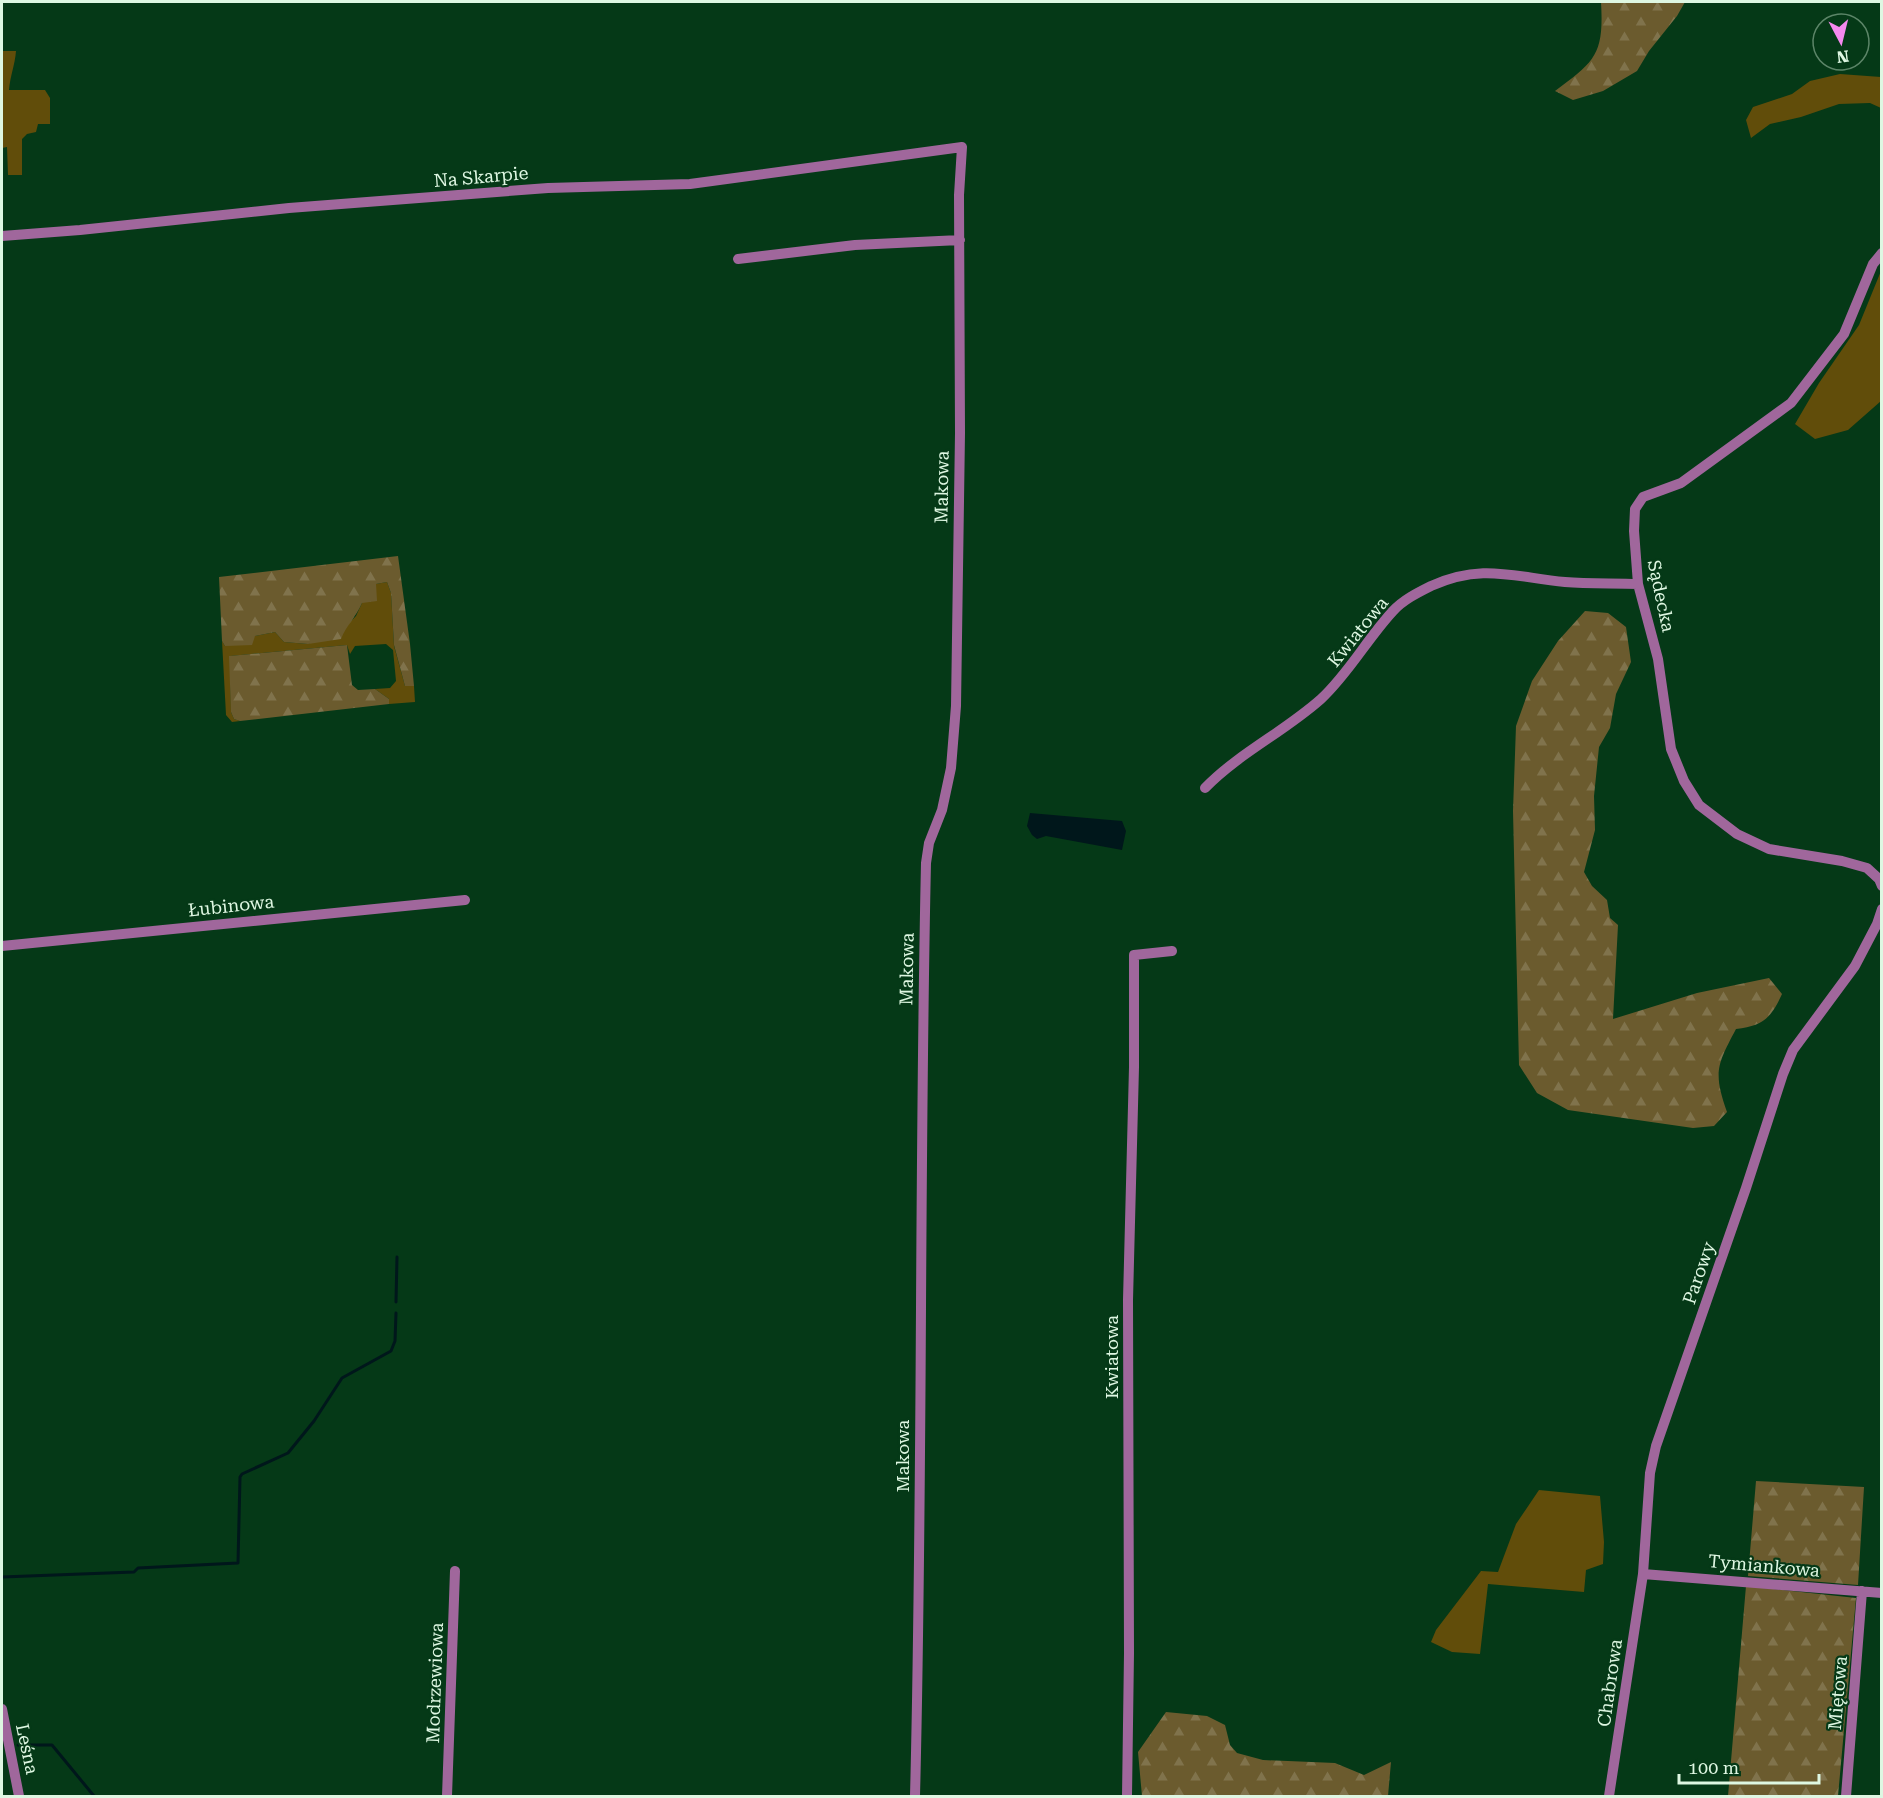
<svg xmlns="http://www.w3.org/2000/svg" width="1883" height="1798" font-family="'Roboto Serif',serif">
<style>
.green{fill:#614d0a}
.forest{fill:url(#forest-firs)}
.water{fill:#00171b}
.lines{fill:none;stroke-linecap:round;stroke-linejoin:round}
.stream{stroke:#00171b;stroke-width:3}
.minor{stroke:#a0679c;stroke-width:10}
.labels{text-anchor:middle;stroke-width:4.5;stroke-linejoin:round;paint-order:stroke}
.street-label{font-size:18px;fill:#def7e2;stroke:#053917}
</style>
<defs>
<pattern id="forest-firs" width="22" height="20" patternUnits="userSpaceOnUse" patternTransform="scale(1.5)"><rect width="22" height="20" fill="#6b5b2e"/><path d="M5 1l3.5 6h-7zM16 11l3.5 6h-7z" fill="#80734c"/></pattern>
</defs>
<rect width="100%" height="100%" fill="#053917"/>
<path class="green" d="M2,51H16C15,65 10,76 9,90H45L50,98V124H38L36,132L27,134L22,139V175H8L7,147L2,148Z
M1840,74L1881,77V108L1870,103L1839,104L1801,117L1770,124L1751,138L1746,120L1753,107L1792,94L1810,81Z
M1881,271V401L1848,430L1815,439L1795,424L1819,383L1859,325Z
M387,582L391,593L394,646L405,686H414L415,702L389,704V699L375,689L390,688L396,681L393,650L386,644L355,646L350,654L347,645L230,656L231,712L234,719L240,721L232,722L226,715L222,641L225,646L255,636L275,632L284,642L308,644L346,626L356,616L362,603L376,584Z
M1539,1490L1600,1496L1604,1542L1603,1564L1586,1570L1584,1592L1488,1584L1480,1654L1452,1652L1431,1642L1436,1630L1481,1571L1498,1572L1516,1524Z"/>
<path class="forest" d="M1601,2H1685L1677,16L1649,51L1637,71L1603,91L1573,100L1555,91C1596,61 1604,54 1601,2Z
M398,556L410,644L414,686H405L394,645L391,593L387,582L376,584L377,601L362,603C356,617 346,626 341,639L308,644L284,642L275,632L255,636L252,645L225,646L222,641L219,577Z
M1585,611L1608,613L1626,627L1631,662L1616,694L1610,728L1599,747L1594,796L1595,830L1584,872L1592,886L1607,900L1610,918L1618,925L1613,1019L1697,993L1769,978L1782,994C1771,1018 1763,1026 1736,1029C1717,1065 1713,1072 1727,1112L1714,1126L1693,1128L1568,1110L1537,1093L1519,1065L1513,811L1516,726L1532,681L1558,641Z
M347,645L352,685L358,690L375,689L389,699V704L240,721L234,719L231,712L229,656Z
M1756,1481L1864,1487L1858,1585L1748,1576Z
M1746,1586L1856,1598L1838,1796H1728Z
M1166,1712L1207,1716L1225,1725L1230,1745L1237,1753L1263,1760L1335,1763L1364,1775L1391,1762L1388,1796H1142L1138,1752Z"/>
<path class="water" d="M1030,813L1122,821L1126,831L1122,850L1046,836L1037,839L1032,835L1027,826Z"/>
<g class="lines">
<path class="stream" d="M396,1302L397,1257
M2,1577L134,1572L138,1568L238,1563L240,1477L242,1474L288,1453L314,1421L342,1378L391,1351L395,1341L396,1313
M18,1745H52L94,1796"/>
<path class="minor" d="M2,236L80,230L289,208L548,188L690,184L962,147L959,195L960,433L956,706L951,768L942,810L929,843L926,863C919,1174 923,1485 915,1796
M1882,253L1873,264L1844,334L1791,403L1681,483L1643,497L1635,509L1634,531L1638,584L1658,659L1671,749L1684,781L1699,805L1737,834L1769,849L1842,861L1867,868L1879,879L1882,886
M738,259L855,245L960,240
M1205,788C1239,753 1284,732 1321,699C1349,673 1367,639 1393,611C1403,600 1417,593 1431,586C1482,563 1513,577 1565,582C1589,584 1614,583 1638,584
M2,946L465,900
M1643,1574L1882,1593
M2,1709L19,1796
M447,1796L455,1571
M1127,1796L1129,1653L1128,1300L1134,1067V955L1172,951
M1609,1796L1643,1574L1650,1473L1656,1446L1746,1188L1783,1074L1793,1050L1855,966L1877,924L1882,909
M1846,1796L1862,1591"/>
</g>
<g class="labels">
<g class="street-label">
<text transform="translate(481 177) rotate(-5)" y="6">Na Skarpie</text>
<text transform="translate(942 487) rotate(-89)" y="6">Makowa</text>
<text transform="translate(1661 596) rotate(78)" y="6">Sądecka</text>
<text transform="translate(1358 632) rotate(-51)" y="6">Kwiatowa</text>
<text transform="translate(231 906) rotate(-6)" y="6">Łubinowa</text>
<text transform="translate(907 969) rotate(-89)" y="6">Makowa</text>
<text transform="translate(1699 1273) rotate(-71)" y="6">Parowy</text>
<text transform="translate(1112 1357) rotate(-90)" y="6">Kwiatowa</text>
<text transform="translate(903 1456) rotate(-90)" y="6">Makowa</text>
<text transform="translate(1764 1566) rotate(5)" y="6">Tymiankowa</text>
<text transform="translate(435 1683) rotate(-88)" y="6">Modrzewiowa</text>
<text transform="translate(1610 1683) rotate(-82)" y="6">Chabrowa</text>
<text transform="translate(1838 1693) rotate(-85)" y="6">Miętowa</text>
<text transform="translate(27 1749) rotate(78)" y="6">Leśna</text>
</g>
</g>
<rect width="1883" height="1798" fill="none" stroke="#def7e2" stroke-width="6"/>
<g transform="translate(1841 42) rotate(173)"><circle r="28" fill="#053917" stroke="#5c8568" stroke-width="1.5"/>
<path d="M0-4.5L10 22L0 15L-10 22Z" fill="#f589ee"/>
<text y="-9" font-size="16" font-weight="bold" text-anchor="middle" fill="#def7e2">N</text>
</g>
<path d="M1679 1774v9h140v-9" fill="none" stroke="#def7e2" stroke-width="3"/>
<text x="1688" y="1774" font-size="18" fill="#def7e2" stroke="#053917" stroke-width="4.5" paint-order="stroke">100 m</text>
</svg>
